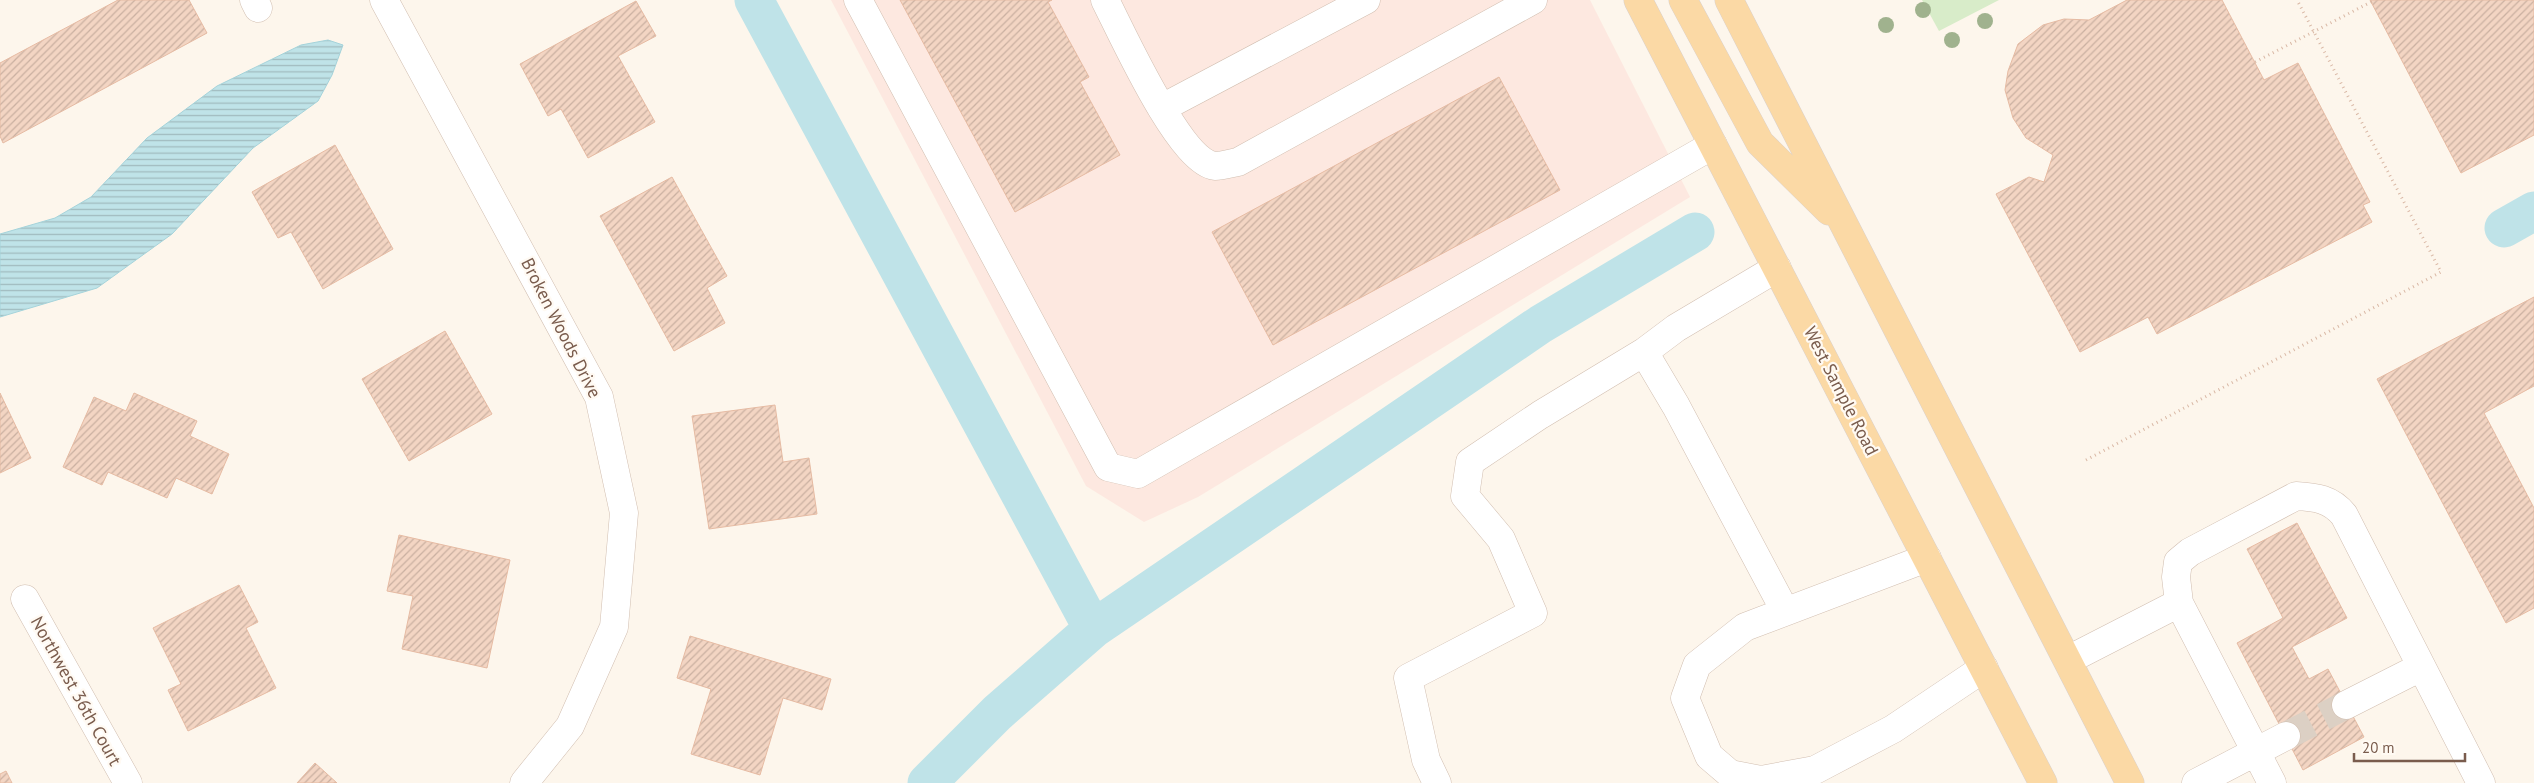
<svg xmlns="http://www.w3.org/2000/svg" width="2534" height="783" font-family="'PT Sans',sans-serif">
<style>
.commercial{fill:#fde8e0}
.green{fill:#d8ecc9}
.water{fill:url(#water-rules);stroke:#a5d3da}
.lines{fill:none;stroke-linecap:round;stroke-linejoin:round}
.canal{stroke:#bfe3e8;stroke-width:39}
.building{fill:url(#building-hatch);stroke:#e6bba3}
.minor-tunnel{stroke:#dcd0c4;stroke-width:28;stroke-dasharray:28 14;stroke-linecap:butt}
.minor-casing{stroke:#d1beb0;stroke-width:29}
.major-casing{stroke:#dad1cd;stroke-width:29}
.path{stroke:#d9b8a5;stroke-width:3;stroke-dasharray:1 4;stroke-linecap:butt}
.minor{stroke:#fff;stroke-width:28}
.major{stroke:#fbd9a5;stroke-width:28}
.path-bridge{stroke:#d9b8a5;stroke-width:3;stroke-dasharray:1 4;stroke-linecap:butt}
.tree{fill:#a0b28e}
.labels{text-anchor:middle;stroke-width:4.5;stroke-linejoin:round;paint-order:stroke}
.street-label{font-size:18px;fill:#7a5c4d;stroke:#fffaf3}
</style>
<defs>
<pattern id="water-rules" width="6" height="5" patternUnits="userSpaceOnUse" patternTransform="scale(1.25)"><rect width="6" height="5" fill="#bfe3e8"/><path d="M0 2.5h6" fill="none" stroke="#a0bbbe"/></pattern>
<pattern id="building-hatch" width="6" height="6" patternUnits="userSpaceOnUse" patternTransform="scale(1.25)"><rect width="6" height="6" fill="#f3d5c3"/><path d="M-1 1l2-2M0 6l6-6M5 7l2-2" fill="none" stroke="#cab0a1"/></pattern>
</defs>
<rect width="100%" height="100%" fill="#fdf6ec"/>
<path class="commercial" d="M831,0H1590L1690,197L1198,497L1144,522L1086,486Z"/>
<path class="green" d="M1922,0H1999L1939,31Z"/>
<path class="water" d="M328,40L343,45L332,75L318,101L253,148L172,234L97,288L0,317V234L55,218L91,197L147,138L217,86L301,45Z"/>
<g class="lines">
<path class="canal" d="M754,0L1093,629
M2504,228L2534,211
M927,783L997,713L1093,629L1541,324L1695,232"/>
</g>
<path class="building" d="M118,0H189L207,33L3,143L0,136V63Z
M900,0H1052L1048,2L1089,77L1080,82L1120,155L1015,212Z
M2127,0H2222L2264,80L2298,63L2370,202L2363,205L2372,222L2157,334L2148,317L2080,352L1996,194L2029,177L2044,182L2053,155L2026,138L2013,118L2005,90L2008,71L2018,44L2043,25L2064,19L2089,20Z
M2370,0H2534V135L2461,173Z
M636,1L656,36L618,56L655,122L588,158L561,109L548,116L520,64Z
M1499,77L1560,190L1273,345L1212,232Z
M335,145L393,249L323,289L291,232L278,238L252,192Z
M672,177L727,276L707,288L725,323L674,351L600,216Z
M2534,297V386L2484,413L2534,508V608L2506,623L2377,379Z
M445,331L492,414L409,461L362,379Z
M0,393L31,458L0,473Z
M134,393L197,421L190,436L229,454L212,494L176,478L167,498L108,472L102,485L63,467L94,397L126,411Z
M775,405L783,462L809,458L817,514L709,529L692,416Z
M2297,523L2347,618L2292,647L2309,679L2328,669L2364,737L2303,770L2237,643L2283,618L2247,549Z
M399,535L510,560L487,668L402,649L413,596L387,591Z
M239,585L258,622L246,628L276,688L188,731L168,690L181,684L153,628Z
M690,636L831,679L822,710L783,698L760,775L691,754L711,689L677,678Z
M315,763L337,783H297Z
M6,771L12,783H0V774Z"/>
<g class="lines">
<path class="minor-tunnel" d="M2286,736L2346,705"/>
<defs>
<path id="minor" d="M254,0L258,8
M384,0L599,397L624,513L614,627L570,726L524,783
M858,0L1108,467L1138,474L1713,145
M1105,0C1122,33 1179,161 1215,166C1222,166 1232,163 1238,162L1533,0
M1162,108L1366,0
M1644,352L1676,406L1785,611
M1927,558L1745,627L1697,665L1685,698L1709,756L1730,774L1761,780L1815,770L1893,729L1984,668
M25,599L128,783
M2068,660L2179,603
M2346,705L2421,667
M1437,783L1426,760L1408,678L1533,613L1501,539L1465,496L1470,462L1540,415L1644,352L1676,328L1777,268
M2196,783L2286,736
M2272,783L2179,603L2176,577L2178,562L2190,552L2296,496C2316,497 2331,499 2344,515L2481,783"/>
<path id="major" d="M1638,0L2043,783
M1683,0L1760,143L1829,211
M1729,0L2130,783"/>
</defs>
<use href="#minor" class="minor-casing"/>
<use href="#major" class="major-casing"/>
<path class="path" d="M2371,2L2376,0
M2086,460L2441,272L2297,0"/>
<use href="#minor" class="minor"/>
<use href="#major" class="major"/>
<path class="path-bridge" d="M2255,62L2371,2"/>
</g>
<g class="tree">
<circle cx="1923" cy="10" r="8"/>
<circle cx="1985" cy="21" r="8"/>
<circle cx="1886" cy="25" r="8"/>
<circle cx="1952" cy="40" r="8"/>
</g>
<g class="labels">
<g class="street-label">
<text transform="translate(561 328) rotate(63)" y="6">Broken Woods Drive</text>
<text transform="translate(1841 391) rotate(63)" y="6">West Sample Road</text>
<text transform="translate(76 691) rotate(61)" y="6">Northwest 36th Court</text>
</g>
</g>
<path d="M2354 753v8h111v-8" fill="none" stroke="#7a5c4d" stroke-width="2.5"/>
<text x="2362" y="753" font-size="15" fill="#7a5c4d" stroke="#fffaf3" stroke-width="4" paint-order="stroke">20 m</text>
</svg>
